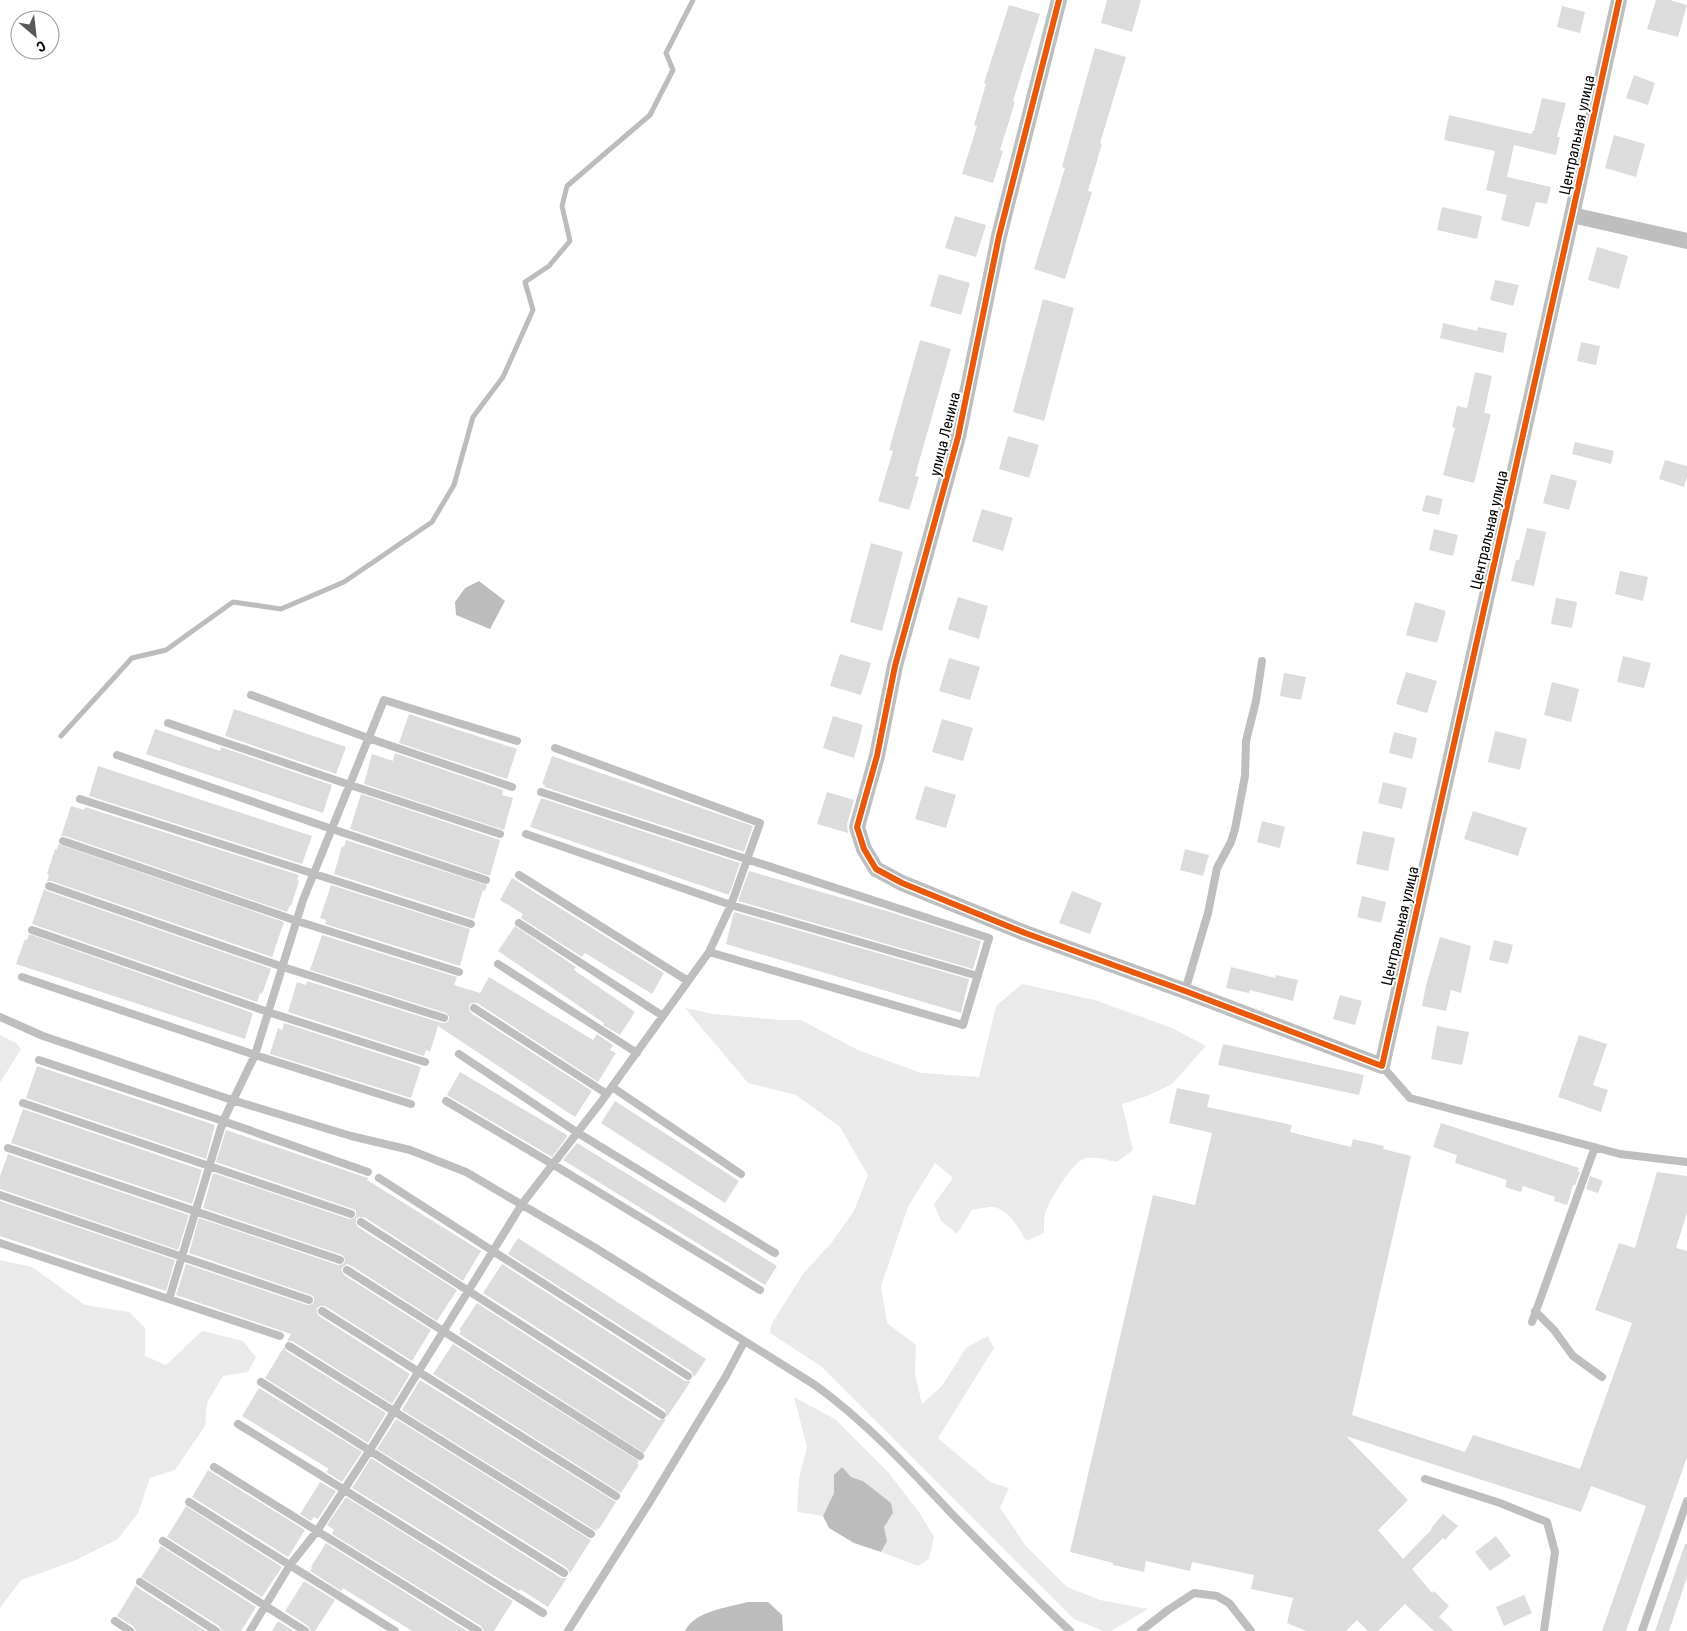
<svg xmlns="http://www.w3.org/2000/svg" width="1687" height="1631" font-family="'Roboto Condensed',sans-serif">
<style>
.green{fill:#eaeaea}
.water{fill:#bcbcbc}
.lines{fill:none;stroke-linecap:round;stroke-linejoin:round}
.stream{stroke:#bcbcbc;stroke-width:5}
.building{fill:#dcdcdc}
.service{stroke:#bebebe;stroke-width:8}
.minor{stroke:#bebebe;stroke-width:16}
.cycleway-casing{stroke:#fff;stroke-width:9}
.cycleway{stroke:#e8590c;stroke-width:6}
.labels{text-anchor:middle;stroke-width:4;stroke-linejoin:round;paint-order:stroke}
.street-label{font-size:15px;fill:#000;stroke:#fff}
</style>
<rect width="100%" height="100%" fill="#fff"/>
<path class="green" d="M1022,984L1095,1000L1172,1028L1206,1046L1172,1084L1147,1096L1122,1104L1133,1150L1117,1162C1107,1160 1097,1156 1086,1158C1073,1161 1049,1200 1045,1214C1044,1219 1044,1227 1044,1233L1026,1241C1019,1229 1009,1209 993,1207C987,1207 978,1209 972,1210L957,1234L941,1221L934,1204L953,1178L935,1163L908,1207L881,1286L887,1323L916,1345L915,1374L922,1404L942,1386L966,1348L988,1336L994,1348L938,1438L990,1482L1009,1488L1000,1508L1026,1546L1067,1587L1100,1600L1148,1609L1111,1631H1103L1074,1619L822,1367L770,1333L771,1325L803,1274L832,1242L854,1211L868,1175L840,1127L796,1095L748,1083L685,1008L714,1014L780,1020H801L858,1050L921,1073L979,1077L996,1006Z
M0,1035L16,1043L21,1049L0,1083Z
M0,1260L32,1267L85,1305L129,1312L145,1328V1356L166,1365L202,1331L243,1341L256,1357L248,1372L223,1376L207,1403L205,1426L175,1470L150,1478L138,1513L118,1539L74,1561L21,1580L0,1608Z
M794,1397L835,1419L888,1472L919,1512L934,1537L929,1559L918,1566L881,1552L887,1541L884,1527L893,1513L864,1481L851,1477L834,1475V1493L823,1516L797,1512L799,1478L807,1447Z"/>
<path class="water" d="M479,581L505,601L490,629L456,615L455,602L465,588Z
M842,1467L851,1477L863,1481L891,1503L893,1513L884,1527L887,1541L881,1552L854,1543L829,1528L823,1516L834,1493V1475Z
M748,1602H768L782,1615L783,1631H685C696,1610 727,1608 748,1602Z"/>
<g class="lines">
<path class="stream" d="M61,736L132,658L166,650L233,602L281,609L344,582L432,522L454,485L473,417L503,377L533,310L525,282L549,266L570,241L562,206L567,186L650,115L673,70L666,53L693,0"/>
</g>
<path class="building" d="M1107,0H1141L1132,32L1101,23Z
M1656,0H1670L1687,5L1678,37L1647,29Z
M1009,5L1040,14L1013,101L1015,102L1000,150L1003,151L993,183L962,174L977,126L974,125L986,84L984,83Z
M1562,6L1585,12L1580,33L1557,27Z
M1095,48L1126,57L1100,143L1102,144L1088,191L1092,192L1065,279L1034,269L1065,168L1062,167Z
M1634,75L1655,83L1648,105L1626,98Z
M1542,98L1566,103L1557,137H1560L1556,155L1514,145L1507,177L1551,187L1547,204L1536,202L1529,227L1501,220L1507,195L1486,190L1495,151L1444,140L1449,115L1532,134V131H1534Z
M1614,135L1645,144L1636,177L1605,168Z
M1442,207L1482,216L1477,239L1437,230Z
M955,216L986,225L976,257L945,248Z
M1597,247L1628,256L1619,289L1588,280Z
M939,274L970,283L961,315L930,306Z
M1495,280L1519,285L1513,306L1490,300Z
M1043,299L1074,308L1044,421L1013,412Z
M1443,323L1477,331L1478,327L1507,333L1503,353L1440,338Z
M920,340L951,349L915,476L919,477L909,510L878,501L893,451L889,450Z
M1581,342L1600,346L1596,365L1577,361Z
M1475,372L1492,376L1484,413L1491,414L1474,483L1443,475L1455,428L1452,427L1457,406L1467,408Z
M1008,436L1039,445L1029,478L999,469Z
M1575,442L1614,451L1611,464L1572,454Z
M1665,460L1687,466V476L1684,487L1659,479Z
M1551,474L1577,481L1569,510L1543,503Z
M1426,495L1443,499L1439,515L1422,511Z
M982,509L1013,518L1003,551L972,541Z
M1527,528L1546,532L1534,586L1511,581L1516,560H1519Z
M1434,529L1458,535L1453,556L1429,550Z
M871,543L903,552L882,631L850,622Z
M1620,571L1648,577L1643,601L1615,594Z
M958,597L988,606L979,639L948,629Z
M1556,598L1577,602L1572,628L1551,624Z
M1415,602L1446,611L1437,643L1406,635Z
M840,654L871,663L861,695L830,686Z
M1623,656L1651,663L1644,688L1617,682Z
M949,658L980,667L970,700L939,691Z
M1406,672L1437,681L1427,713L1396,704Z
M1284,673L1306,677L1301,700L1280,696Z
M1552,682L1579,689L1571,722L1544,715Z
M234,709L346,747L336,774L225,736Z
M409,714L517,749L507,779L399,743Z
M833,716L863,725L854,758L823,748Z
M942,719L973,728L963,761L932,752Z
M155,729L220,751L221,747L332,785L323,813L146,754Z
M1495,731L1527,739L1520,770L1488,762Z
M1394,732L1417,738L1412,759L1389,753Z
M395,753L503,790L502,795L513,798L504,830L364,784L372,754L393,761Z
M552,756L753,826L744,852L544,787L545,785L542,784Z
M98,766L312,836L302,864L89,796Z
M1383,782L1407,788L1402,809L1378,803Z
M925,786L956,795L946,828L915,819Z
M827,792L854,800L847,824L848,833L817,824Z
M361,794L500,840L490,876L350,829Z
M541,798L740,863L729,895L530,827Z
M71,806L84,810L85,807L299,875L297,880L299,881L291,906L290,905L287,912L65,836H61Z
M1473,811L1527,828L1518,856L1464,839Z
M1262,821L1285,827L1280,848L1257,842Z
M1363,831L1395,838L1388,871L1356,864Z
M346,840L487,885L485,891L483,890L474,919L334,874L342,846L344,847Z
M58,844L284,922L272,957L51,881H47L49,875L47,874L55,849L57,850Z
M1185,849L1209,855L1203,876L1180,870Z
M749,871L890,912L981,941L973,969L738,901Z
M512,878L664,973L652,994L585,953L582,957L521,918L523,914L500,900Z
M331,885L470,929L460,966L325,924L326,920L320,918Z
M44,889L47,891L269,968L271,969L262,994L260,993L257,1002L32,924Z
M1072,891L1102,903L1090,934L1059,923Z
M1362,896L1386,902L1381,923L1357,917Z
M734,912L969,979L961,1013L726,944Z
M515,926L576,967L574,970L635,1012L620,1035L603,1025L604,1023L498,951Z
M29,934L253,1013L245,1039L16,964L25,939L27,940Z
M322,935L457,977L454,985L480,993L489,977L593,1040L597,1034L613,1045L610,1050L616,1053L598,1082L477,1003H472L469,1005V1010L471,1013L592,1091L575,1117L438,1026L430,1052L426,1050L424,1056L288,1012L297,982L306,985L307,981L442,1023H446L449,1020V1016L446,1013L310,970Z
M1440,937L1471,946L1461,993L1451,990L1446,1011L1422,1006L1426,985Z
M1494,940L1513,945L1508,964L1489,960Z
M1231,967L1275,978L1276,975L1298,980L1293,1001L1250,990L1249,993L1226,988Z
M1340,995L1362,1001L1355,1025L1333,1019Z
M284,1023L421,1067L411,1098L270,1054L278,1028L282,1030Z
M1437,1026L1469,1032L1462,1065L1431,1059Z
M1579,1035L1607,1044L1593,1085L1608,1090L1601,1112L1558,1097Z
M1223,1044L1364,1075L1359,1095L1218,1065Z
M37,1066L215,1125L206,1159L26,1098Z
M460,1072L567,1135V1137L552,1157L447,1095Z
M1177,1088L1210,1095L1207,1107L1292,1125L1290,1132L1351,1147L1353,1139L1384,1146L1383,1149L1411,1156L1352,1415L1465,1452L1473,1435L1580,1469L1632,1323L1595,1310L1619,1243L1635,1248L1657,1172L1687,1176V1213L1676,1248L1687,1251V1457L1626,1631H1602L1646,1506L1591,1486L1581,1512L1346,1436L1408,1500L1378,1530L1403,1559L1432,1529L1431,1528L1443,1514L1458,1526L1445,1540L1443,1538L1412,1569L1432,1593L1434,1591L1449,1606L1439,1617L1454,1631H1434L1405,1604L1378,1631H1368L1357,1620L1346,1631H1306L1287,1623L1293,1598L1251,1589L1254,1575L1192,1562L1190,1571L1146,1561L1144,1572L1113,1565V1563L1070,1552L1153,1195L1195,1205L1212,1133L1169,1123Z
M615,1101L739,1181L725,1203L601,1123Z
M23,1109L202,1170L192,1204L11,1143Z
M1441,1123L1579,1168L1578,1172H1580L1575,1185H1573L1567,1205L1554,1201L1555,1197L1523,1186L1521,1192L1505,1187L1507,1180L1455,1163L1457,1155L1433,1147Z
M226,1130L368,1178L367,1180L481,1251L463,1281L364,1217H359L356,1219V1224L358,1227L457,1290L437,1321L350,1265L347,1264L343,1267L341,1270L344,1275L431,1330L412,1361L325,1306H320L317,1308V1313L319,1316L410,1374L392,1404L292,1341H287L291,1334L176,1295L186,1264L307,1305L312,1304L314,1301V1297L311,1295L189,1253L199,1218L338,1265L343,1264L345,1261L344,1257L342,1255L203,1208L213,1173L349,1219L354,1218L356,1215V1211L353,1209L216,1162Z
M577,1143L777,1266L765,1285L563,1160Z
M8,1154L189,1215L178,1250L0,1189V1176Z
M1590,1176L1603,1181L1598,1193L1586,1189Z
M0,1201L175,1260L166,1291L0,1236Z
M518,1238L706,1359L697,1373L694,1377L691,1371L508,1254Z
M502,1264L685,1381H691L667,1417L665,1410L483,1293Z
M477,1303L659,1420L666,1419L644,1453L459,1334L461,1331L459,1330Z
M453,1344L639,1461L637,1464L639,1465L621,1493L433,1374Z
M284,1347L286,1351L386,1413L368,1443L265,1378Z
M420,1380L616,1502L599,1529L598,1528L596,1531L402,1410Z
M259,1388L362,1452L342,1482L326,1472L329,1469L242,1416Z
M396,1419L591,1540L570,1573L567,1568L377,1449Z
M371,1458L561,1578H567L548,1607L520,1589L519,1591L352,1488Z
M208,1470L305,1530L288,1557L192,1497Z
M320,1482L336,1491L318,1519L314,1517L311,1521L300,1514Z
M346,1497L513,1601L494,1631H484L481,1626L332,1534L334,1530L327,1525Z
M186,1506L282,1567L262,1597L167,1537Z
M1496,1536L1511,1556L1490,1571L1475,1552Z
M326,1543L467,1631H412L343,1588L341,1591L310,1571L312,1568L311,1567Z
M1685,1544H1687V1577L1669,1631H1655Z
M161,1546L256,1607L241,1631H222L219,1626L141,1577Z
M304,1581L335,1600L315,1631H311L308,1626L285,1611Z
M136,1585L137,1587L206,1631H136L133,1626L117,1616Z
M1524,1595L1532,1613L1504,1626L1496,1607Z
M278,1621L294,1631H272Z"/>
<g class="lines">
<path class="service" d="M251,695L368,738L512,787
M168,723L350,785L500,834
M117,755L332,829L486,880
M541,792L989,938L963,1025L709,952
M80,799L471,924
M526,834L731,905L978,976
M63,841L297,921L459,972
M519,875L688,981
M49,886L283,967L444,1018
M519,923L663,1016
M32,930L268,1012L425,1062
M498,964L637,1053
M22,977L255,1055L411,1104
M1185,991L1208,913L1217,868L1231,842L1235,829L1245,776L1246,741L1256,701L1262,661
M474,1008L607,1094
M0,1017L43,1036L232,1100L351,1136L410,1150L466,1172L594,1247L815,1385C866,1422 908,1467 951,1513C990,1553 1029,1592 1070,1631
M459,1054L578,1133L775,1253
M39,1060L223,1121L368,1172
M1382,1066L1410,1098L1620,1154L1687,1162
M612,1087L741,1174
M446,1101L554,1165L760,1290
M23,1103L351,1214
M8,1148L340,1260
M379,1178L688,1376
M0,1195L309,1300
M361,1222L662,1415
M0,1243L280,1336
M347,1270L640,1456
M169,1299L223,1121L255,1055L303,900L384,700L517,741
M322,1311L616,1496
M1535,1311L1554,1330L1573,1356L1602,1377
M1532,1322L1595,1147
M289,1346L591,1534
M261,1382L564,1573
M238,1424L543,1613
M214,1467L478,1631
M1425,1479L1500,1503L1547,1522L1555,1552L1544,1631
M189,1502L395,1631
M163,1541L305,1631
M140,1582L216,1631
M115,1621L130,1631
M250,1631L290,1565L317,1531L370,1450L522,1204L601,1102L709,952L731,905L760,823L555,748
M568,1631L649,1503L726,1376L744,1342
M1141,1631L1168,1610L1194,1593L1217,1596L1229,1603L1251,1631
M1642,1631L1687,1501"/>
<path class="minor" d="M1059,0L999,236L958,437L895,666L877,756L857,827L864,849L876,869L902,883L1025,933L1185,991L1382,1066L1572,215L1619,0
M1572,215L1687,241"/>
<defs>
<path id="cycleway" d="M1059,0L999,236L958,437L895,666L877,756L857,827L864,849L876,869L902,883L1025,933L1185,991L1382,1066L1572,215L1619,0"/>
</defs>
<use href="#cycleway" class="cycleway-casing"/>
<use href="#cycleway" class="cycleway"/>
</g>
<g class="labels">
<g class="street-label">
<text transform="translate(1577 135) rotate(-78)" y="5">Центральная улица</text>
<text transform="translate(945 434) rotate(-76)" y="5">улица Ленина</text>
<text transform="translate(1489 530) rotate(-77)" y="5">Центральная улица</text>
<text transform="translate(1400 926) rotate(-77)" y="5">Центральная улица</text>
</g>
</g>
<g transform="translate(35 35) rotate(152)"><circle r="24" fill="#ffffff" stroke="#999999"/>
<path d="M0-4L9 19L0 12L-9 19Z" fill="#595959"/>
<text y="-8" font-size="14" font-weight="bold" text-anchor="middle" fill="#000000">С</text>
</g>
</svg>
